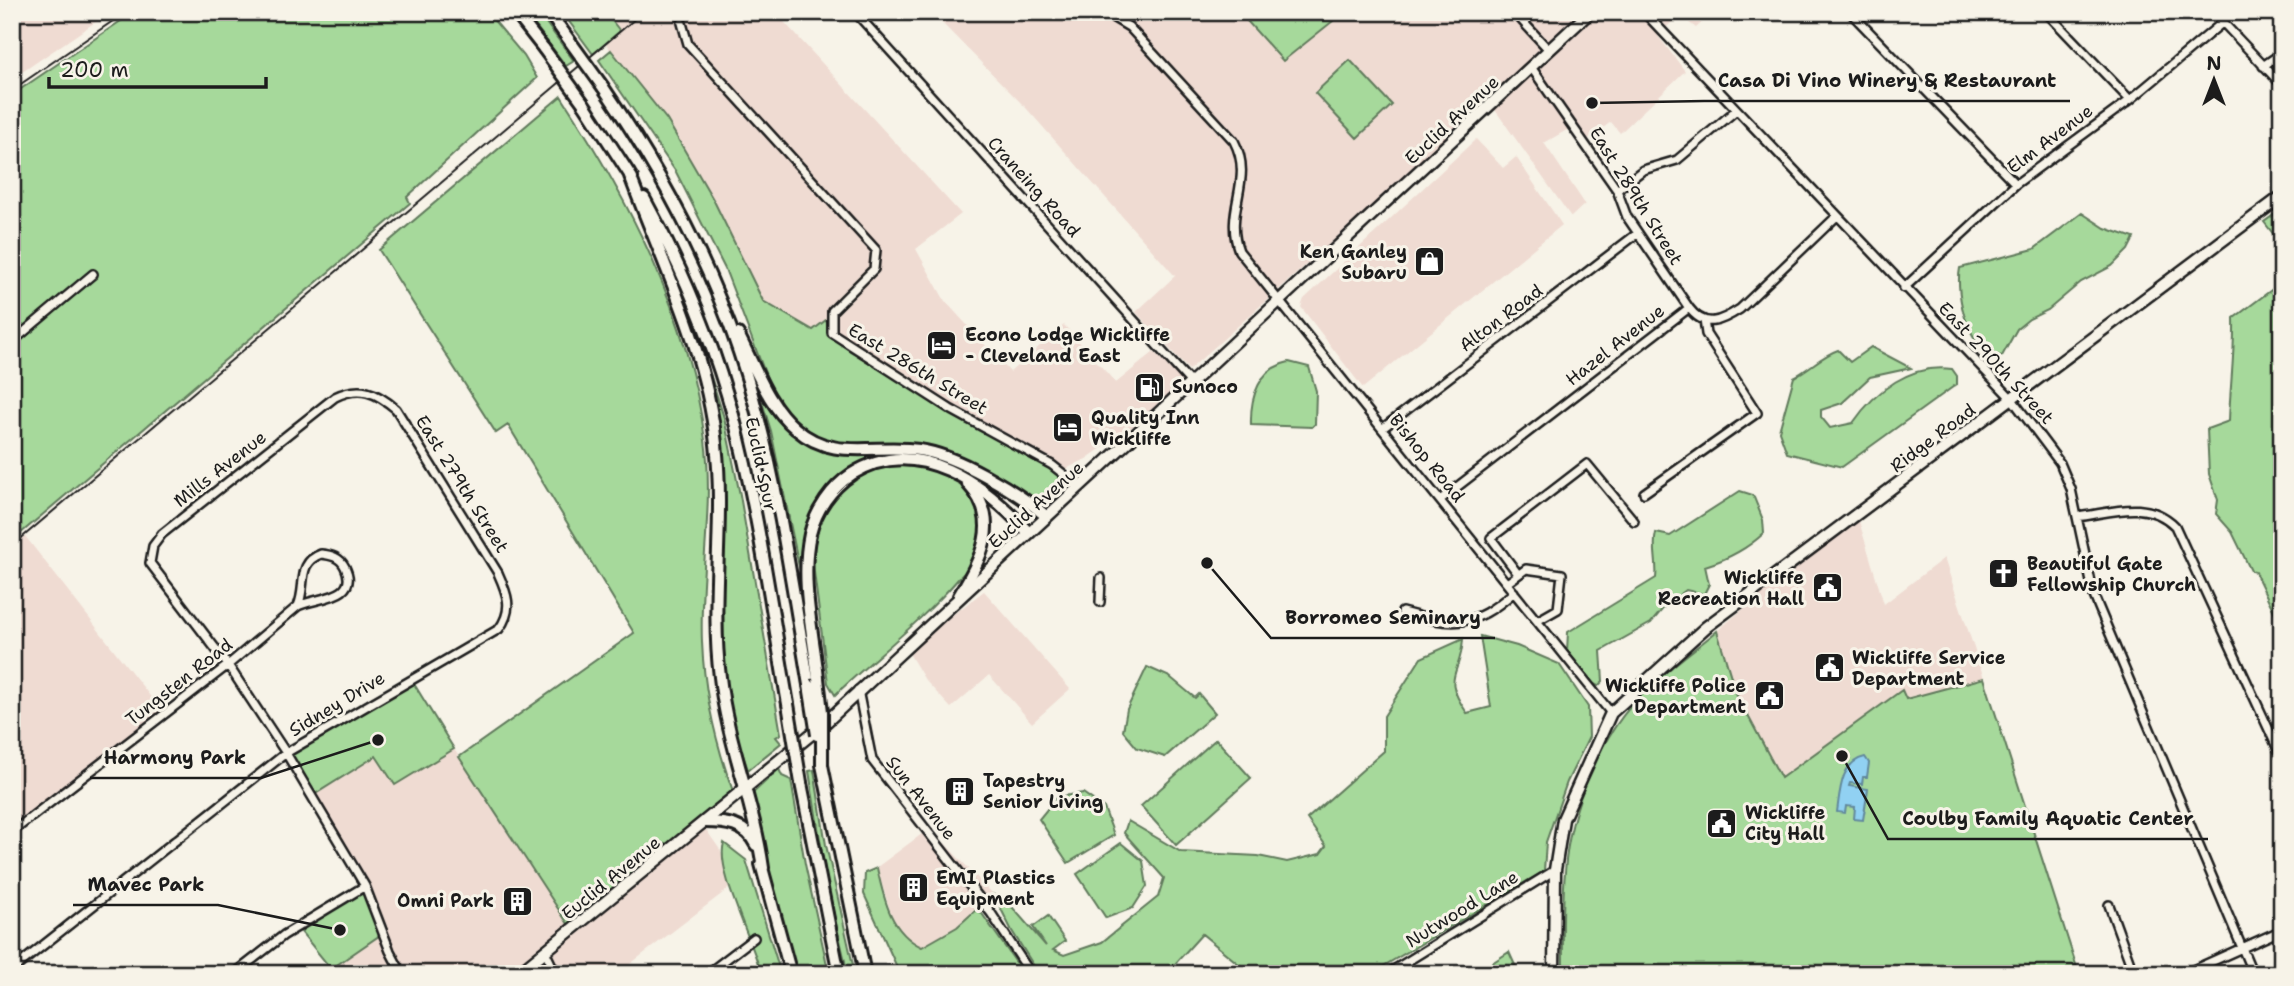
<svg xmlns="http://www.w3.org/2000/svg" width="2294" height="986" font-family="'Shantell Sans',sans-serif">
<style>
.built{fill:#efdbd2}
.green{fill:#a6d99b;stroke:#617a5c;stroke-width:2}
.water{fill:#91d1f2;stroke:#62899c;stroke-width:2}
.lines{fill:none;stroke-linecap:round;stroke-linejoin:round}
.minor-casing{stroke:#1c1c1c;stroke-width:12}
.major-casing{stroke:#1c1c1c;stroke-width:15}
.highway-casing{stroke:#1c1c1c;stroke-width:16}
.minor{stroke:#f7f3e8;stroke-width:7}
.major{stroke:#f7f3e8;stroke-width:10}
.highway{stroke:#f7f3e8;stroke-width:10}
.rail{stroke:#1c1c1c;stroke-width:2}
.highway-bridge-casing{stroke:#1c1c1c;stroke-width:16;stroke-linecap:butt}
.highway-bridge{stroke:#f7f3e8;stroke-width:10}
.labels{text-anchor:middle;stroke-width:6;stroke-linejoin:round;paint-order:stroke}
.street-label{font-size:18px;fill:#1c1c1c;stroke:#f7f3e8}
.poi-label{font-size:18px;font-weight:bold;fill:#1c1c1c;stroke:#f7f3e8;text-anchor:start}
.leader{fill:none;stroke:#1c1c1c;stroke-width:2.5}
.callout-dot{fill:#1c1c1c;stroke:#f7f3e8;stroke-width:2.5}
.callout-label{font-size:19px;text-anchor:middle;font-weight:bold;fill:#1c1c1c;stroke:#f7f3e8;stroke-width:6;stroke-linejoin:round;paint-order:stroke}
</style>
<rect width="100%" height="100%" fill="#f7f3e8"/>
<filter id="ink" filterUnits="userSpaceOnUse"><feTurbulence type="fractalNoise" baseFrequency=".0143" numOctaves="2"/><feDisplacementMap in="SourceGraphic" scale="14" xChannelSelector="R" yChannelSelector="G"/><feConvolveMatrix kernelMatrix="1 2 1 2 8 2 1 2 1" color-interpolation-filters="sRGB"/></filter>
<g filter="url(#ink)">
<path class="built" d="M12,12H110L12,79Z
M605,12H775L961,214L916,249L945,301L1010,372L1064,325L1116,383L1154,352L1185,382L1146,417L1086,459L1058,473L763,301L714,201L667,120L605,43L620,31Z
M931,12H1511L1545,50L1189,370L1136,312L1175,276L1027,109Z
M1522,12H1586L1551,45Z
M1595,12H1713L1696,28L1679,15L1658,36L1685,71L1620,133L1611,122L1588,139L1556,97L1572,127L1544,143L1585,204L1571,217L1493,107Z
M1476,139L1503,168L1516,157L1562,225L1363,388L1301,307L1304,299Z
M1858,518L1884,604L1944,558L1984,678L1906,699L1902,690L1781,778L1736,693L1717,631L1798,563Z
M25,536L164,714L12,832V546Z
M984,591L1070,689L1032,723L989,675L951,708L925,680L907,650Z
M454,749L572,930L702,824L721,851L732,886L621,971L622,974H324L383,933L365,886L312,796L376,756L395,785Z
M930,828L994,895L957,927L922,947L904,939L894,923L877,869L873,870Z"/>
<path class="green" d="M134,12H487L524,56L537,78L407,197L410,203L21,533L12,522V95Z
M525,12H538L574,61L566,66Z
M562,12H605L620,31L593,54Z
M1239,12H1325L1333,21L1283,61Z
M611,50L667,120L714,201L763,301L813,330L826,320L831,337L850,351L1058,473L1063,478V485L1042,503C1005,493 973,462 936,449C921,443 905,444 888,445C835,448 809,440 775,399L725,269L676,172L599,60Z
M1350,60L1392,105L1357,138L1315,93Z
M561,96C629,200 689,315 705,440C714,507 699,575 702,642C704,694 717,748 735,797L572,930L459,757L634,633L508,425L496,433L379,250Z
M2282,209V245L2264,222Z
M2082,213L2105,228L2134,238L2128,250L2112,266L2081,282L2048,310L2029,319L2017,329L2002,356C1968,355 1955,294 1960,268L2034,249Z
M2282,282V628L2255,572L2251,571L2232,532L2216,514L2218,500L2209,474L2207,429L2229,421C2230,386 2235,353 2234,318Z
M1871,347L1911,368L1870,377L1842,403L1821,410V417L1830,428L1853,423C1875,391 1911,363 1952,369L1957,376V384L1842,467L1787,453L1779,431L1794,377C1809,369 1823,355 1838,350L1850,362Z
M1289,362L1309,367L1316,391L1315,424L1312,427L1251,425C1250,397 1259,368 1289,362Z
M710,374L724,418L740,495L781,734L776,737L781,743L748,770L733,725L724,680L721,456L719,431L707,375Z
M762,402H766L795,435L807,442L854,455L920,452L961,468L992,488L959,471L882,457L822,499L802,581L771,431Z
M884,464C913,464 954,468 971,495C982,512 985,539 977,557C974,564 965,572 959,578C923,620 876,656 835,695L828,683L812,556C822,503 835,487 884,464Z
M1740,491L1753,495L1763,520L1764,533C1747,549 1728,559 1705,566L1709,584L1704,594L1686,590L1666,605L1651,623L1601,651L1603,681L1598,686L1593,683L1567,651L1568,632L1656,578C1658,563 1652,547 1656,533L1670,536Z
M1717,631L1736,693L1781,778L1902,690L1906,699L1984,678L2079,974H1563C1563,940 1562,905 1565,872C1569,809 1600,733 1647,689C1669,668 1694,650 1717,631Z
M1480,636L1517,646L1559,664L1588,707L1589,737L1567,782L1546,842L1544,871L1370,974H1251L1202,934L1175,964L1152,974H1039L1012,931L994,895L1007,901L1046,946L1033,927L1048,916L1065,941L1053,950L1064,955L1102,942L1158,897L1164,878L1124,833L1128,821L1181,852L1258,856L1287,862L1320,854L1326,846L1307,819L1384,751V716L1421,658L1463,639C1461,677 1440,674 1467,713L1491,707Z
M1147,667L1170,677L1195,698L1199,694L1215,713L1165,757L1137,748L1123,731L1127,709Z
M411,679L454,749L395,785L376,756L312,796L286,753Z
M1216,739L1251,778L1176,845L1141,806Z
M779,769L782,776L791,780L805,864L829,974H797L760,837L752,794Z
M814,770L826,845L855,974H848L828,890L809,771Z
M1083,793L1104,808L1114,835L1068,863L1039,819L1057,797Z
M724,843L746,860L781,974H761C754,943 715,870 724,843Z
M1121,843L1143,861L1147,886L1133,908L1106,918L1077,874Z
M877,868C884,900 891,933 922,947L957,927L978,908L1024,974H900L864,894L865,873Z
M365,886L383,933L331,969L297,927Z
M1509,952L1519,974H1475Z"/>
<path class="water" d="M1865,757L1869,763L1867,777H1863L1862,784L1850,783L1849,786L1868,789L1863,820L1854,819L1855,807L1846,806L1845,813L1837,812C1840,790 1841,762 1865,757Z"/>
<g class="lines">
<defs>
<path id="minor" d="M855,12L1190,382
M1095,12L1109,15L1129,27L1234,141C1255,181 1223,210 1239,251L1611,713
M1514,12L1549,50
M1644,12L2012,399L2060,463L2071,489L2094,596L2253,974
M1850,12L2016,184
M2046,12L2130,100
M2213,12L2282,85
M682,23L688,44L876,250L874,269L832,311V333L950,409L1052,465L1080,487
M2263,66L2282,53
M1531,67L1617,190L1627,217L1689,308
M1617,190L1643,170L1677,160L1735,111
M1904,288L2016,184L2130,100L2222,23
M12,342L93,274
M1383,428L1638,233
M1644,493L1757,413L1706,334L1704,320
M1440,500L1689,308C1705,329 1720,322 1740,309L1837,216
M2077,517C2111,513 2147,498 2175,526L2282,758
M1518,574L1491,538L1587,464L1634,521
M1507,583L1526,569L1562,574L1558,609L1537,621
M1100,602L1101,578
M1402,612C1453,626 1472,629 1514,592
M858,690L872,760L991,913L1031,974
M12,832L228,665L298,606C314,597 361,600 345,567C340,557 331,555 321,554C296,563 307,586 298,606
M2109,905L2134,974
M545,951L556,974
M12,970L286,753L499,629C514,609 507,593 498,573L396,409C376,392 360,385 335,397L162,534L153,546L150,563L228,665L286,753L365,886L390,951L402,974
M234,974L284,935L365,886
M707,974L754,938
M1387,974L1555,870
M2184,974L2282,930"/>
<path id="major" d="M517,974L825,723L1590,12
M1554,974L1555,870L1563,819L1611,713L1706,627L2282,196"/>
<path id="highway" d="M515,12L544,49
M549,12L564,33
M603,87C659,169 708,258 739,352C775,460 790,574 809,685
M584,104L632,178
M629,173C662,263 706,348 716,444C725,522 710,600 720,677C727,742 754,803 763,868
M644,198C682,267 712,339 733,415C758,509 771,607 788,704
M738,334C755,366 767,405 796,429C834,462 875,443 919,450C957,455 1016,491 1046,516
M959,596C980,560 1003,521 968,484
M818,678C813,633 800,579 810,534C816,510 831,488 852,474C917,433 985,485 1028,532
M822,765L865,974
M801,783L839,974
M705,822C726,822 746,824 756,845
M761,864L791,974"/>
</defs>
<use href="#minor" class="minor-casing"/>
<use href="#major" class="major-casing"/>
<use href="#highway" class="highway-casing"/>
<use href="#minor" class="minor"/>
<use href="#major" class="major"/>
<use href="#highway" class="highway"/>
<path class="rail" d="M12,90L126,12
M12,546L643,12"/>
<defs>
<path id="highway-bridge" d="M564,33L603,87
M544,49L584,104
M818,678L822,712V765
M809,685L817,735
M788,704L801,783"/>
</defs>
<use href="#highway-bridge" class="highway-bridge-casing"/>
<use href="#highway-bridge" class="highway-bridge"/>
</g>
</g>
<defs>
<symbol id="shop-square" viewBox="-11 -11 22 22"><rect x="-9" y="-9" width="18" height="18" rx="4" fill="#1c1c1c" stroke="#f7f3e8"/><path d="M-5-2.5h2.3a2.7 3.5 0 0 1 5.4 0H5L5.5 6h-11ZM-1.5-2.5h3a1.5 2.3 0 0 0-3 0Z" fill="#fff"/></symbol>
<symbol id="hotel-square" viewBox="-11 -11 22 22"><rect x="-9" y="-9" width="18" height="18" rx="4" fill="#1c1c1c" stroke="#f7f3e8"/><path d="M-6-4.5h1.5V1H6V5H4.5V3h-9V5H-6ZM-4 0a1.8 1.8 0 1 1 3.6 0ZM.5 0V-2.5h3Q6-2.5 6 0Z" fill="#fff"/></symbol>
<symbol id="fuel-square" viewBox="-11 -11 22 22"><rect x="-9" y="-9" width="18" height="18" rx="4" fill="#1c1c1c" stroke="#f7f3e8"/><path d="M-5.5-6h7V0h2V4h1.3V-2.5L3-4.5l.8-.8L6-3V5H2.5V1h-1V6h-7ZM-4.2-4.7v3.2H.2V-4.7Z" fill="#fff"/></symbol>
<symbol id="church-square" viewBox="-11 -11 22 22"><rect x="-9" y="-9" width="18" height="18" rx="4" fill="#1c1c1c" stroke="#f7f3e8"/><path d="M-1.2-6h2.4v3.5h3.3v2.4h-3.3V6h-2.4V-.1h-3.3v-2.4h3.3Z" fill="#fff"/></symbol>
<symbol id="civic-square" viewBox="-11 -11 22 22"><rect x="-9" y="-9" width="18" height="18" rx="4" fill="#1c1c1c" stroke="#f7f3e8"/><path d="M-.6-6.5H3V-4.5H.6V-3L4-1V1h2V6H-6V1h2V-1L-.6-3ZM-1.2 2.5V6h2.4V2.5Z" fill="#fff"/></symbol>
<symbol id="building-square" viewBox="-11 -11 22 22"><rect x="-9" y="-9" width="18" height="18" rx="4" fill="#1c1c1c" stroke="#f7f3e8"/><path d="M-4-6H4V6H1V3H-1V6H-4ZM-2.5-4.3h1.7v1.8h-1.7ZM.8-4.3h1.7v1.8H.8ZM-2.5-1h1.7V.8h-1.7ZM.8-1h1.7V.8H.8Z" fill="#fff"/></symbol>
</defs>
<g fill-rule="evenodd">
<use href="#shop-square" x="1412" y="244" width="35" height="35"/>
<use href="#hotel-square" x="924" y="328" width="35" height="35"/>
<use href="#fuel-square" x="1132" y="370" width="35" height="35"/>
<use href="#hotel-square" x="1050" y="410" width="35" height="35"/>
<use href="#church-square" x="1986" y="556" width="35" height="35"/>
<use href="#civic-square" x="1810" y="570" width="35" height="35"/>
<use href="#civic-square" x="1812" y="650" width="35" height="35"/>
<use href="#civic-square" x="1752" y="678" width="35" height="35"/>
<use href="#building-square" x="942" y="774" width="35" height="35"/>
<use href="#civic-square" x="1704" y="806" width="35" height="35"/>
<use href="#building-square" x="896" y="870" width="35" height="35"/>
<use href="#building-square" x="500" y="884" width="35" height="35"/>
</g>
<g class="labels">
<g class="street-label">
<text transform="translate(1452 120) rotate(-43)" y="6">Euclid Avenue</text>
<text transform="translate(2050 139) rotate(-37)" y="6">Elm Avenue</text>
<text transform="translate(1034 187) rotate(48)" y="6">Craneing Road</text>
<text transform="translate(1636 196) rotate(58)" y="6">East 289th Street</text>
<text transform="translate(1501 318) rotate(-37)" y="6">Alton Road</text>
<text transform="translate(1615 345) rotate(-38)" y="6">Hazel Avenue</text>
<text transform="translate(1996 363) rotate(47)" y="6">East 290th Street</text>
<text transform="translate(918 369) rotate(31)" y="6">East 286th Street</text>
<text transform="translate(1933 438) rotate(-37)" y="6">Ridge Road</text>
<text transform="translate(1427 458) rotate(51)" y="6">Bishop Road</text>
<text transform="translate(761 464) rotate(78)" y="6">Euclid Spur</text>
<text transform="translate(220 469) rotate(-38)" y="6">Mills Avenue</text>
<text transform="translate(462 484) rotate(58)" y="6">East 279th Street</text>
<text transform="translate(1036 505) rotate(-42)" y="6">Euclid Avenue</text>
<text transform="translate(179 682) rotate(-38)" y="6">Tungsten Road</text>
<text transform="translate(337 704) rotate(-31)" y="6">Sidney Drive</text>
<text transform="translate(921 798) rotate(52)" y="6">Sun Avenue</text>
<text transform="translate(611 878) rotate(-39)" y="6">Euclid Avenue</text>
<text transform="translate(1462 909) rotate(-32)" y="6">Nutwood Lane</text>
</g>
<g class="poi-label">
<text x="1407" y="258" text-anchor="end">Ken Ganley<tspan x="1407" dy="21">Subaru</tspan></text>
<text x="965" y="341">Econo Lodge Wickliffe<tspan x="965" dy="21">- Cleveland East</tspan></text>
<text x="1172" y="393">Sunoco</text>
<text x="1091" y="424">Quality Inn<tspan x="1091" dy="21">Wickliffe</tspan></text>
<text x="2027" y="570">Beautiful Gate<tspan x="2027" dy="21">Fellowship Church</tspan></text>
<text x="1804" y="584" text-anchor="end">Wickliffe<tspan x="1804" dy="21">Recreation Hall</tspan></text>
<text x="1852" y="664">Wickliffe Service<tspan x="1852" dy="21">Department</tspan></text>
<text x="1746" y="692" text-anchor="end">Wickliffe Police<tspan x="1746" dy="21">Department</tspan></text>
<text x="983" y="787">Tapestry<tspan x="983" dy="21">Senior Living</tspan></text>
<text x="1745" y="819">Wickliffe<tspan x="1745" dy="21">City Hall</tspan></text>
<text x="936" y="884">EMI Plastics<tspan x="936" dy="21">Equipment</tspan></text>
<text x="494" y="907" text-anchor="end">Omni Park</text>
</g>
</g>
<path class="leader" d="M1592 103L1704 101H2070M1207 563L1271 638H1495M378 740L261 778H90M1842 756L1888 839H2208M340 930L218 905H73"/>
<g class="callout-dot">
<circle cx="1592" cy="103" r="7"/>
<circle cx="1207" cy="563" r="7"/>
<circle cx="378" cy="740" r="7"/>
<circle cx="1842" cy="756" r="7"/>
<circle cx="340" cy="930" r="7"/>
</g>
<g class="callout-label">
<text x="1887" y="87">Casa Di Vino Winery &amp; Restaurant</text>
<text x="1383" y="624">Borromeo Seminary</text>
<text x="175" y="764">Harmony Park</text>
<text x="2048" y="825">Coulby Family Aquatic Center</text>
<text x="146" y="891">Mavec Park</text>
</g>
<rect width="2294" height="986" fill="none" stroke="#f7f3e8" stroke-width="42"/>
<rect x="21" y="21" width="2252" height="944" fill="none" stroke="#1c1c1c" stroke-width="2.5" filter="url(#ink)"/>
<g transform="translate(2214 80)" stroke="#f7f3e8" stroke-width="5" paint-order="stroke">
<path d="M0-5L12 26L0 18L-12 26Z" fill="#1c1c1c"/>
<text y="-10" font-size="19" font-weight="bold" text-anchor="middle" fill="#1c1c1c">N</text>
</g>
<path d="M49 77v10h217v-10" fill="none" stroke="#1c1c1c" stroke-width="3.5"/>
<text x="60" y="77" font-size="21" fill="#1c1c1c" stroke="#f7f3e8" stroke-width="5" paint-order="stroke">200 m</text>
</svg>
